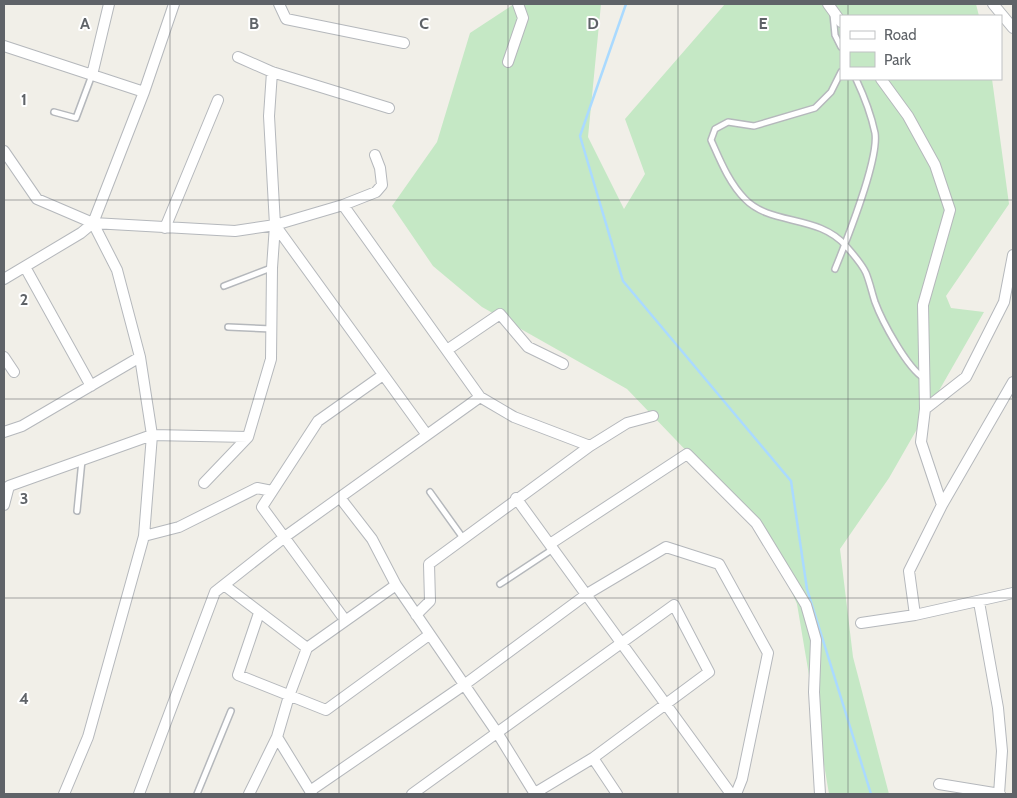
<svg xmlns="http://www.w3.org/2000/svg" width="1017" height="798" font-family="Cabin,sans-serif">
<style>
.green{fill:#c5e8c5}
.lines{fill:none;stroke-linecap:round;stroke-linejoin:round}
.stream{stroke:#aadaff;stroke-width:2.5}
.service-casing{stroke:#b5b8bc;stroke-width:8}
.minor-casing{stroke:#b5b8bc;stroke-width:12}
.service{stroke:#fff;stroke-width:5}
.minor{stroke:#fff;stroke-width:10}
.grid{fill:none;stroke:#5f6368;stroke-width:1;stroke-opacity:0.55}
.grid-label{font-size:16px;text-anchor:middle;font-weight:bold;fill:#5f6368;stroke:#fff;stroke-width:4;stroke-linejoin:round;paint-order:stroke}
</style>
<rect width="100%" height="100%" fill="#f1efe8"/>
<path class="green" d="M514,4H601L588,137L624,209L645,174L625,119L725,4H976L979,16H841V79H992L1009,204L946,296L951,308L984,312L889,478L840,549L853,657L889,794H829L797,604L767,535L627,389L482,307L433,266L392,206L437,142L470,33Z"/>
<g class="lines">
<path class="stream" d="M626,4L580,136L623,281L791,481L807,589L871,794"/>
<defs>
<path id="service" d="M833,14L835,35L841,47
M841,72L831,92L815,108L754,126L728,122L715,129L711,140C720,160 729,183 745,199C771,226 818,214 846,246C853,254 862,264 866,273C870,283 872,293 875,302C882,321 907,368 924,378
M54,112L76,118L92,75
M835,269C846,242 879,159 875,133C871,114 864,96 856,79
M224,286L271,268
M228,327L272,329
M430,492L463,538
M77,511L82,460
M500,584L553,549
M197,794L231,711"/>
<path id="minor" d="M279,4L286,19L404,43
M828,4L841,22
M993,4L1013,28
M4,46L144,92
M238,57L272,72L389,108
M508,62L523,18L518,4
M92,75L109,4
M881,79L908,116L935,165L950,210L923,305L925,409L921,442L942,505
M4,151L37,199L93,223L117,270L140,357L152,435L144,536L88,737L64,794
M343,205L480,397L514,417L590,446
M93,223L144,92L174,4
M275,225L427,435
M165,228L218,100
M25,267L91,386
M4,279L81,233L93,223L235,231L275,225L343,205L376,192L382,185L380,168L375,155
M447,350L500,314L528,347L563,364
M4,357L14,372
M925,409L966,377L1004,302L1013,255
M4,432L22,426L140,357
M204,483L248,437L271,359L272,268L275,225L269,116L272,72
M516,498L731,794
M341,499L372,539L396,585L498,734L535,794
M4,505L9,486L152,435L248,437
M144,536L179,527L257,488L272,491
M550,544L687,454L756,523L806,605L816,640L814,692L820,794
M224,585L307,648
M979,602L998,708L1002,751L999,794
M259,613L238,675L326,710L429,635
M416,615L430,601L429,564L590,446L627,423L653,416
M915,615L909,571L942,505L1013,382
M345,620L262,507L318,421L383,375
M861,623L915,615L1013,593
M277,737L312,794
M939,784L1000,794
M310,791L464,685L587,594L666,547L719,564L768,653L742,779L736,794
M535,793L593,758
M139,794L215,592L286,536L480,397
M249,794L277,737L289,696L307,648L396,585
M412,794L674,605L709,672L593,758L617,794"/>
</defs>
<use href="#service" class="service-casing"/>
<use href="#minor" class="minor-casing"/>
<use href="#service" class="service"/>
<use href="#minor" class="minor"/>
</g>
<path class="grid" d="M170,4V794M339,4V794M508,4V794M678,4V794M848,4V16M848,79V794M4,200H1013M4,399H1013M4,598H1013"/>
<g class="grid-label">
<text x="85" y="29">A</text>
<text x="254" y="29">B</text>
<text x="424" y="29">C</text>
<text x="593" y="29">D</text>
<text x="763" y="29">E</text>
<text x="24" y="105">1</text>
<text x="24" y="305">2</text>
<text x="24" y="504">3</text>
<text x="24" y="704">4</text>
</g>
<rect width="1017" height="798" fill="none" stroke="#5f6368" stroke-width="10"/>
<rect x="840" y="15" width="162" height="65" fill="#ffffff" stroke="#bfc1c3"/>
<rect x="850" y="31" width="25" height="8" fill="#ffffff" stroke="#bfc1c3"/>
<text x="884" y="40" font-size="15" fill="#5f6368">Road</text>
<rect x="850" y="52" width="25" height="15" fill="#c5e8c5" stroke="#bfc1c3"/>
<text x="884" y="65" font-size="15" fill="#5f6368">Park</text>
</svg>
